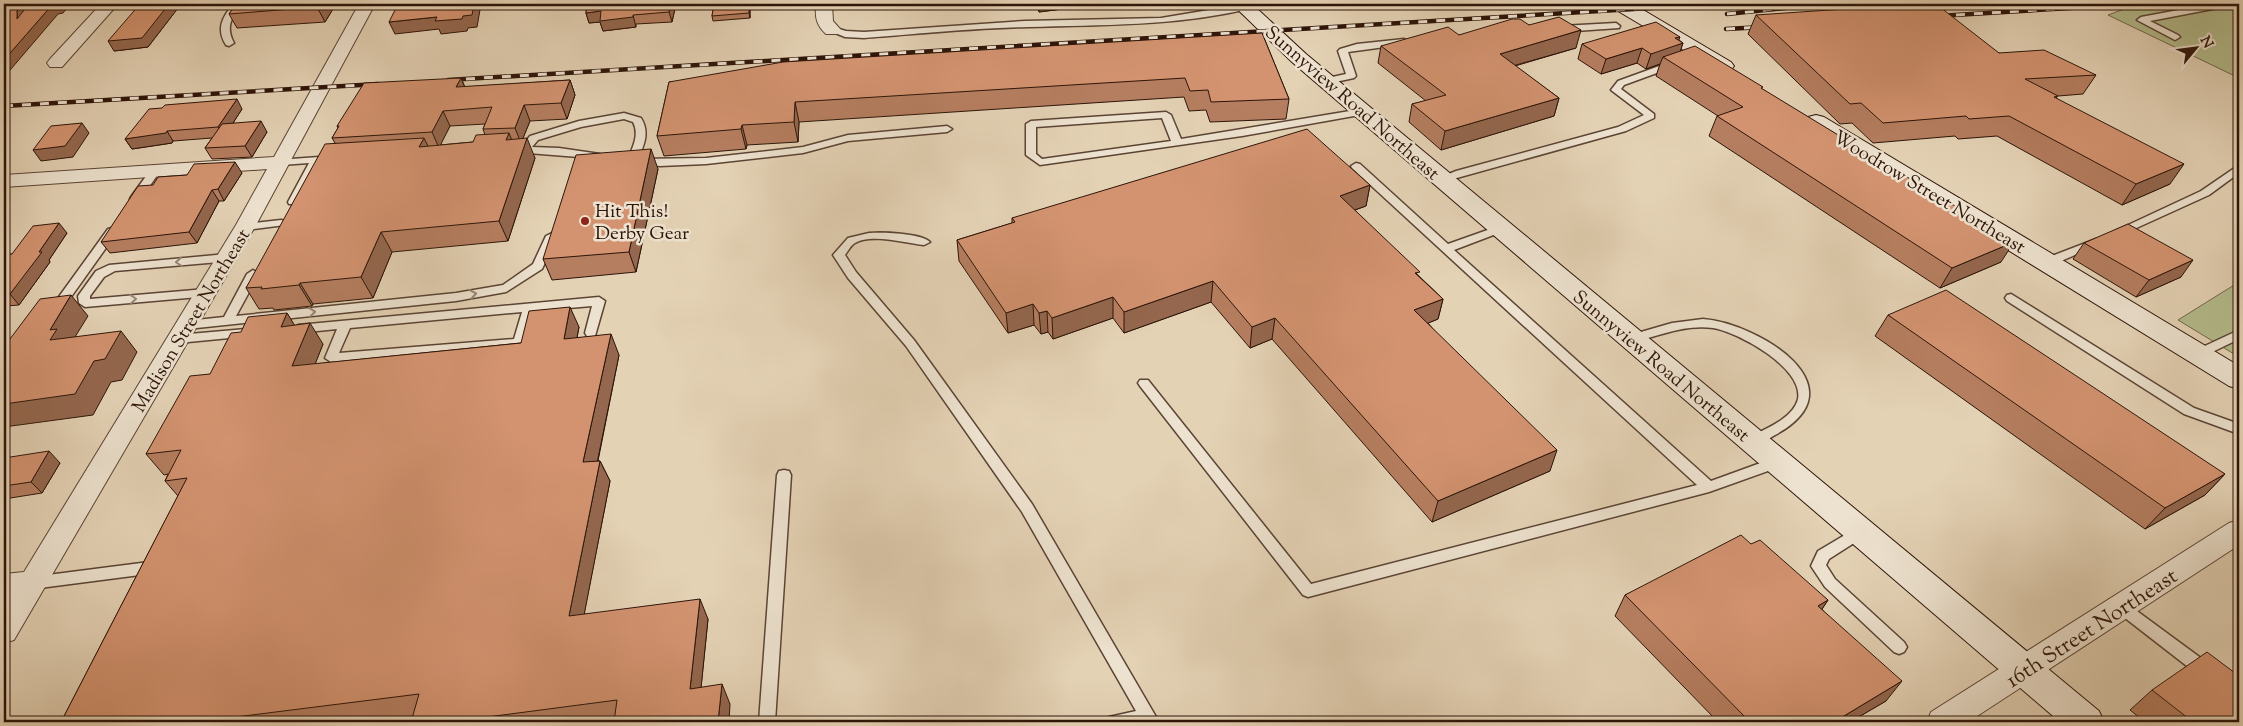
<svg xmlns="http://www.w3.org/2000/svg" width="2243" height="726" font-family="'Sorts Mill Goudy',serif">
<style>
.green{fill:#b4bc8d;stroke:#70684b}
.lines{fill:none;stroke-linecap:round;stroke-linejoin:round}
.lane-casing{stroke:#5b4434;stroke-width:3}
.street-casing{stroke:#5b4434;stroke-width:2}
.secondary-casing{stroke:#2d1409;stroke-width:2}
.lane{fill:#ede2cf;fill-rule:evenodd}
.street{fill:#ede2cf;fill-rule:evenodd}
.secondary{fill:#ede2cf;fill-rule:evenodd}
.rail-casing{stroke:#2d1409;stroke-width:4.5}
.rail{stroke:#ede2cf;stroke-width:3;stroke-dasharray:9;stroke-linecap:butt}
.wall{fill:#b57e60;stroke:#2d1409;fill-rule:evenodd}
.shaded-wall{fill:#94674e;stroke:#2d1409}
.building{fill:#d39370;stroke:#2d1409}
.oneway{stroke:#978576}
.poi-dot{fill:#8f2418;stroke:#ede2cf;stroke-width:2}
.labels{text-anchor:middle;stroke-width:5;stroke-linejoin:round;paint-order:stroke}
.street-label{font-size:19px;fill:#2d1409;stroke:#ede2cf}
.poi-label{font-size:19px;fill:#2d1409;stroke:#ede2cf;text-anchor:start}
.near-street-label{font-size:22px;fill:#2d1409;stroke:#ede2cf}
</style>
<rect width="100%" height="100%" fill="#e4d2b5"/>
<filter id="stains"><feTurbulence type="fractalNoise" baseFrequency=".004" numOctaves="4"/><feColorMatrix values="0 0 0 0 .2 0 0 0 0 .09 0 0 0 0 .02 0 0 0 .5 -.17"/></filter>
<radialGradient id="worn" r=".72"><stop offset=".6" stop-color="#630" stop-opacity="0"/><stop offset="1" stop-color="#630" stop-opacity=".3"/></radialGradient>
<path class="green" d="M2138,4H2239V78L2108,15Z
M2239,282V357L2178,320Z"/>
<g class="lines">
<defs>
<path id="lane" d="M233,4H241C232,17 225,27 234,43L229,46L226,45C216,29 222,18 233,4Z
M1245,4L1248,5V9C1175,26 1102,25 1028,27C973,28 918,34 864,38L845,37L828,30L832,27L846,31L864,32L1025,21L1161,18Z
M2211,4H2227L2223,7L2150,21L2178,35L2180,37L2175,40L2137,20L2141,17Z
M1616,23L1620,26L1619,28L1561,32L1557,29L1561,26Z
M1404,39L1409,42L1407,44L1348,52L1356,76L1354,78L1326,84L1321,81L1323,79L1346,74L1338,51L1340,49L1357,44Z
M1673,61L1676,62V66L1624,85L1621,89L1654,114V118L1626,131L1446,181H1438L1437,179L1456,171L1618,127L1644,115L1611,90L1618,81Z
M1362,109L1367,112L1365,114L1242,136L1040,165L1026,155V124L1031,121L1166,112L1171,115L1181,139ZM1162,118L1171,141L1042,159L1036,154V127Z
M624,113L641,118C650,132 644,145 638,159L706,158L803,147L848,135L947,126L952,129L947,132L848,141L803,153L706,164L660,166L628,163L627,161C632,149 640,135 633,122L624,119L581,127L538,140L532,147L559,148L600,154L605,157L604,159L515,152L510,149L515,146H522L530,136L579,121Z
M333,156L337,157V161L320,163L297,204H289L288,202L309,163L281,165L277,164V160Z
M1356,163L1360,164L1448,244L1496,227H1504L1506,229L1504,231L1454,250L1711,481L1777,457L1782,458L1784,462L1782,466L1709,492L1308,597L1303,595L1140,386L1138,383L1140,380H1148L1311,584L1697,485L1352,168L1351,166Z
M2239,165V173L2209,195L2121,235L2117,236L2111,233L2201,191Z
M156,167L161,170L139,201H131L130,199L131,197L152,168Z
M281,220L285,221L287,223L285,225L245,230L239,227L245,224Z
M112,228L118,231L61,311H53L51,308L53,305L108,229Z
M552,233L558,236L542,269L506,292L456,301L187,329L181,325L187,321L224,317L247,274L253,270L259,274L236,316L456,293L503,285L533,264L546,236Z
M869,233C882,232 921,233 930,242L924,245C906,243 871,233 855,243C851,245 848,251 845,255L856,272L914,340L1032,504L1159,722H1107L1109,717L1136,711L1022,512L906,346L848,278L833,255L848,238Z
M2096,239L2102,242L2100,244L2052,265L2048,266L2042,262L2044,259Z
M227,254L233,258L231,261L115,271L104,277L90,296V299L206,289L212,293L210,296L85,307L79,303L78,296L96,271L109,265Z
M2011,294L2194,408L2239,424V434L2184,414L2007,301L2005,298L2007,295Z
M599,297L605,301L595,336H587L585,333L592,306L534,311L525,343L519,347L331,362L325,358L337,329L298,333L292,329L298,325ZM522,312L514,339L339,353L350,328Z
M1703,319C1757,323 1864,387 1775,435C1767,440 1757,447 1747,444L1745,441L1747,438C1763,430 1793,419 1798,399C1804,368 1738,332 1713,328C1685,324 1657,336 1631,343L1625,339L1627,336L1672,323Z
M246,329L250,330L252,333L250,336L178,343L172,339L178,335Z
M2239,330V339L2202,357L2198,358L2192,354L2194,351Z
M784,470L789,471L791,475L775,722H759L777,475L779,471Z
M1860,526L1865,528L1867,532L1865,536L1829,559L1826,565L1835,579L1904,642L1907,647L1904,652L1899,654L1894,652L1825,587L1811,566L1818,551Z
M149,562L154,564L156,568L151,577L146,579L140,575L32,589L27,587L25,583L27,579L32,577Z
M2121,601L2126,603L2213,667L2215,672L2213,677L2207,679L2201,677L2116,611L2113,607L2116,603Z"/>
<path id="street" d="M101,4H118L62,67H50L47,63L50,59Z
M359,4H375L256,225L14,640L4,643V606L9,597L4,598V574L24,572L236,225L267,169L4,187V175L274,157Z
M816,4H832L833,21L841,30L838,34H826C816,25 815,17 816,4Z
M2239,520V545L1968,722H1927L1931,712L2229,523Z"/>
<path id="secondary" d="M1232,4H1252L1306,54L2099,711L2104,722H2060L1292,62Z
M1610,4H1633L1731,62L1734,66L1731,70L1724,72L1717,70L1613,8Z
M1816,115L1824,117L2239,366V389L2229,386L1808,127L1805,122L1808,117Z"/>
</defs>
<use href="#lane" class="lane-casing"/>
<use href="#street" class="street-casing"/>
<use href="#secondary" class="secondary-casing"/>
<use href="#lane" class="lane"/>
<use href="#street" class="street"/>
<use href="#secondary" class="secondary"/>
<defs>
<path id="rail" d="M1727,14L1823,4
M1938,16L2137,4
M1726,29L1763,27
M448,80L1718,4
M4,106L378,84"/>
</defs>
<use href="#rail" class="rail-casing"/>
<use href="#rail" class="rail"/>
</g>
<path class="wall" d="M140,4H201L198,7L178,8L148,47L114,51Z
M236,4H336L325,22L237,28L229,14Z
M587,4H676L672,22L636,24V27L603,31L600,22L589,23L586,13Z
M714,4H750V18L713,21L712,16Z
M1019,4H1070V8L1039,12L1037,4L1020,6Z
M1756,15L1999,53L2096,75L2083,94L2058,96L2056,98L2170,184L2122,205L1997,136L1958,139L1955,136L1873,143L1852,123L1840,124L1748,34Z
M1529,25L1576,48L1515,66L1559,98L1554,116L1441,150L1409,122L1412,104L1426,101L1378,63L1381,46Z
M1262,33L1289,99L1286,119L1210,122L1206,110L1189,111L1184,97L799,122L798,142L747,145L746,149L664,156L657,136L669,82Z
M1679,40L1683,43L1680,51L1762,89L2001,262L1940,288L1709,136L1717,116H1718L1656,76L1660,64L1646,69L1637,63L1601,74L1578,59L1582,44Z
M461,78L465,87L570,80L575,95L567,119L530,121L523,138L535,158L508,241L392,252L373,298L313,304L312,306L274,310L273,308L259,309L246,288L335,143L332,138L338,128L337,126ZM485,124L483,129L485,135L473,142L440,145L450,126Z
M242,109L233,123L267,132L252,157L212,159L205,148L212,138L173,141L172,143L132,149L125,139Z
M658,169L636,272L552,280L543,259Z
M242,173L224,201H219L197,243L110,253L101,242L153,185Z
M1370,185L1366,206L1355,210L1419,276L1443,299L1438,319L1428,323L1550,471L1432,522L1272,339L1250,348L1211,302L1124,333L1113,318L1053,339L1048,332L1041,334L1034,325L1008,333L959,261L957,240L1012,223V218Z
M67,233L49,260L50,262L19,305L6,306L4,309V255L12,254Z
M2084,243L2181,277L2136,297L2073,259Z
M287,313L294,325L323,344L315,364L521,343L579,327L577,337L619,355L598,461H600L610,481L584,614L708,619L701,687L730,704L609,722H411L413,716L364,722H61L178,496L165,481L168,474L164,475L146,454L210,374Z
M1888,315L2225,474L2205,495L2145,529L1875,336Z
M4,458L60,463L42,493L4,499Z
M1751,544L1828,600L1822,609L1886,701L1850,722H1718L1615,616L1625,595Z
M2152,690L2239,722H2145L2130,710Z"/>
<path class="shaded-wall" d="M17,4H19L23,9L24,28L17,19Z
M55,4H70L63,13L58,14L5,76L4,74V60L52,5Z
M169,4H175L178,8L148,47L114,51L108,41Z
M319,4H336L325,22L317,7Z
M474,4H481L477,27L468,28L467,31L441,34L439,29L395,34L389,22L437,17L463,16Z
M671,4H676L672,22L669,12Z
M749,4H750V18L749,13Z
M1039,4H1070V8L1039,12Z
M601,11L633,15L636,27L603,31L600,22L589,23L586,13Z
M1581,30L1576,48L1495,71L1500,54Z
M1680,37L1677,45L1683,43L1678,58L1663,57L1660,64L1646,69L1651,54L1675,38Z
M1642,48L1637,63L1601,74L1606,59Z
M461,78L467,93L456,87Z
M570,80L575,95L567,119L561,103Z
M1559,98L1554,116L1441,150L1445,131Z
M237,99L242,109L224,137L218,127Z
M795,102L799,122L798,142L794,122Z
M524,105L530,121L521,143L515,128Z
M443,111L450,126L439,148L432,132Z
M261,121L267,132L252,157L245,146Z
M82,123L89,133L73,157L41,161L33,150Z
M742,125L747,145L746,149L741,129Z
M167,131L173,141L172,143L132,149L125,139Z
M509,133L517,153L506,140Z
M424,138L434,158L419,147Z
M527,138L535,158L508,241L499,221Z
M651,149L658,169L636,272L629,252Z
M235,162L242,173L224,201L218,189Z
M2184,164L2170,184L2122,205L2136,184Z
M1370,185L1366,206L1337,216L1340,196Z
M212,190L219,201L197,243L189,232Z
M59,223L67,233L49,260L50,262L19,305L10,294Z
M381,232L392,252L373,298L361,277Z
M2014,242L2001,262L1940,288L1952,268Z
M2193,260L2181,277L2136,297L2149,280Z
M1213,281L1211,302L1124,333V312Z
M300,283L313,304L312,306L299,285Z
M71,295L88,316L70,345L50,340V330Z
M1113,297V318L1053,339L1052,318Z
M1443,299L1438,319L1409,331L1414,310Z
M4,303L6,306L4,309Z
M1033,304L1034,325L1008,333L1006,313Z
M570,307L579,327L573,359L564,339Z
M1047,311L1048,332L1041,334L1039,313Z
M287,313L300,334L281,327Z
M1275,318L1272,339L1250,348L1252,327Z
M310,323L323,344L306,387L292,366Z
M121,331L137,352L122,380L111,382L93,415L4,427V404L94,361Z
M611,334L619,355L593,483L583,462Z
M1557,450L1550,471L1432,522L1438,501Z
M49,451L60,463L42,493L31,482Z
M600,461L610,481L580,636L569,616Z
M2225,474L2205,495L2145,529L2165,508Z
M700,599L708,619L699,708L690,689Z
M1828,600L1814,621L1818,606Z
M1902,681L1886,701L1850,722H1834Z
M722,684L730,704L729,722H718Z"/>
<path class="building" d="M13,4H17V19L29,4H55L52,5L4,60V15Z
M140,4H169L142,38L108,41Z
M236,4H319L317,7L229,14Z
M398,4H474L472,15L463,16L462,19L435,21L437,17L389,22Z
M587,4H671L669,12L633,15V17L600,21L601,11L586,13Z
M714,4H749V13L712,16Z
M1919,4H1936L1999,53L2044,50L2096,75L2025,79L2058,96L2054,97L2184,164L2136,184L2009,116L1969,119L1966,116L1883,123L1861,103L1850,104L1756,15Z
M1559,17L1581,30L1500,54L1559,98L1445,131L1412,104L1446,95L1381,46L1448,27L1459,35L1512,19H1520L1529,25Z
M1656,22L1680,37L1675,38L1683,43L1651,54L1642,48L1606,59L1582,44Z
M1262,33L1289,99L1211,102L1208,90L1190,91L1185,78L795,102L794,122L742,125L741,129L657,136L669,82L783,62Z
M1695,46L1763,87L1761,88L2014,242L1952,268L1717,116L1743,107L1663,57Z
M461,78L456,87L570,80L561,103L524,105L515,128L483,129L492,107L443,111L432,132L332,138L339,126H337L364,83Z
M237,99L218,127L167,131L166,133L125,139L149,109L162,108L165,105Z
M261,121L245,146L205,148L222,124Z
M82,123L65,146L33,150L51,126Z
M1307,129L1370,185L1340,196L1420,272L1415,273L1443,299L1414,310L1557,450L1438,501L1275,318L1252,327L1213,281L1124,312L1113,297L1052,318L1047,311L1039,313L1033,304L1006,313L957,240L1015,222L1012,218Z
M509,133L506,140L527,138L499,221L381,232L361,277L300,283L299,285L261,289L262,287L246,288L325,144L424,138L419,147L473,142L476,135Z
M651,149L629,252L543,259L576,155Z
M235,162L218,189L212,190L189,232L101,242L138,186L153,185L158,177L187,175L194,164Z
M59,223L39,252H42L10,294L4,295V255L12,254L33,226Z
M2128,224L2193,260L2149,280L2084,243Z
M1946,290L2225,474L2165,508L1888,315Z
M71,295L50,330L57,329L50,340L121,331L105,359L94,361L75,394L4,404V347L40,299Z
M570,307L564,339L611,334L583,462L600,461L569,616L700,599L690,689L722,684L718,722H614L617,700L457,721V722H411L419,694L196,722H61L187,478L165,481L181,450L146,454L190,376L210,374L231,333L241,332L248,317L287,313L281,327L310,323L292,366L521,343L529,311Z
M49,451L31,482L4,486V458Z
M1741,535L1751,544L1760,540L1828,600L1818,606L1902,681L1834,722H1750L1625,595Z
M2207,652L2239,676V722H2193L2152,690Z"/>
<defs><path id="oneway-chevron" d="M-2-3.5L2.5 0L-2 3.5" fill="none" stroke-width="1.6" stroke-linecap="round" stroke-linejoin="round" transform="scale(1.25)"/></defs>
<g class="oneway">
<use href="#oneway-chevron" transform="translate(179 262) rotate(175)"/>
<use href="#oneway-chevron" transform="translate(473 294) rotate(-10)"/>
<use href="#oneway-chevron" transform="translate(133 299) rotate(-5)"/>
<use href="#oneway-chevron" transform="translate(312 312) rotate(-6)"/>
</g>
<circle class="poi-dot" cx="585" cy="221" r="5"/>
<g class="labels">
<g class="street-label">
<text transform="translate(1353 102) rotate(41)" y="7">Sunnyview Road Northeast</text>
<text transform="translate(1930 191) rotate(31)" y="7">Woodrow Street Northeast</text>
<text transform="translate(190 320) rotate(-59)" y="7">Madison Street Northeast</text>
<text transform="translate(1662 365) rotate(40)" y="7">Sunnyview Road Northeast</text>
</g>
<g class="poi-label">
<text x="595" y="217">Hit This!<tspan x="595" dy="22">Derby Gear</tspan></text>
</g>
<g class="near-street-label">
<text transform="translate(2091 627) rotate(-33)" y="8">16th Street Northeast</text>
</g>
</g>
<rect width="2243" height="726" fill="none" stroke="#e4d2b5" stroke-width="20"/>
<rect x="5" y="5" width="2233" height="716" fill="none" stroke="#2d1409" stroke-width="2.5"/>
<rect x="10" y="10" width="2223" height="706" fill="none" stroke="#2d1409"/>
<g transform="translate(2196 48) rotate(61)" stroke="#ede2cf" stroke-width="4" paint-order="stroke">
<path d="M0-4L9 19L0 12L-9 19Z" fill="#2d1409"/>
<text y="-8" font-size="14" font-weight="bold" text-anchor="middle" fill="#2d1409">N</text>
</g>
<rect width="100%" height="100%" filter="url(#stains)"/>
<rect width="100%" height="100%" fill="url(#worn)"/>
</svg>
